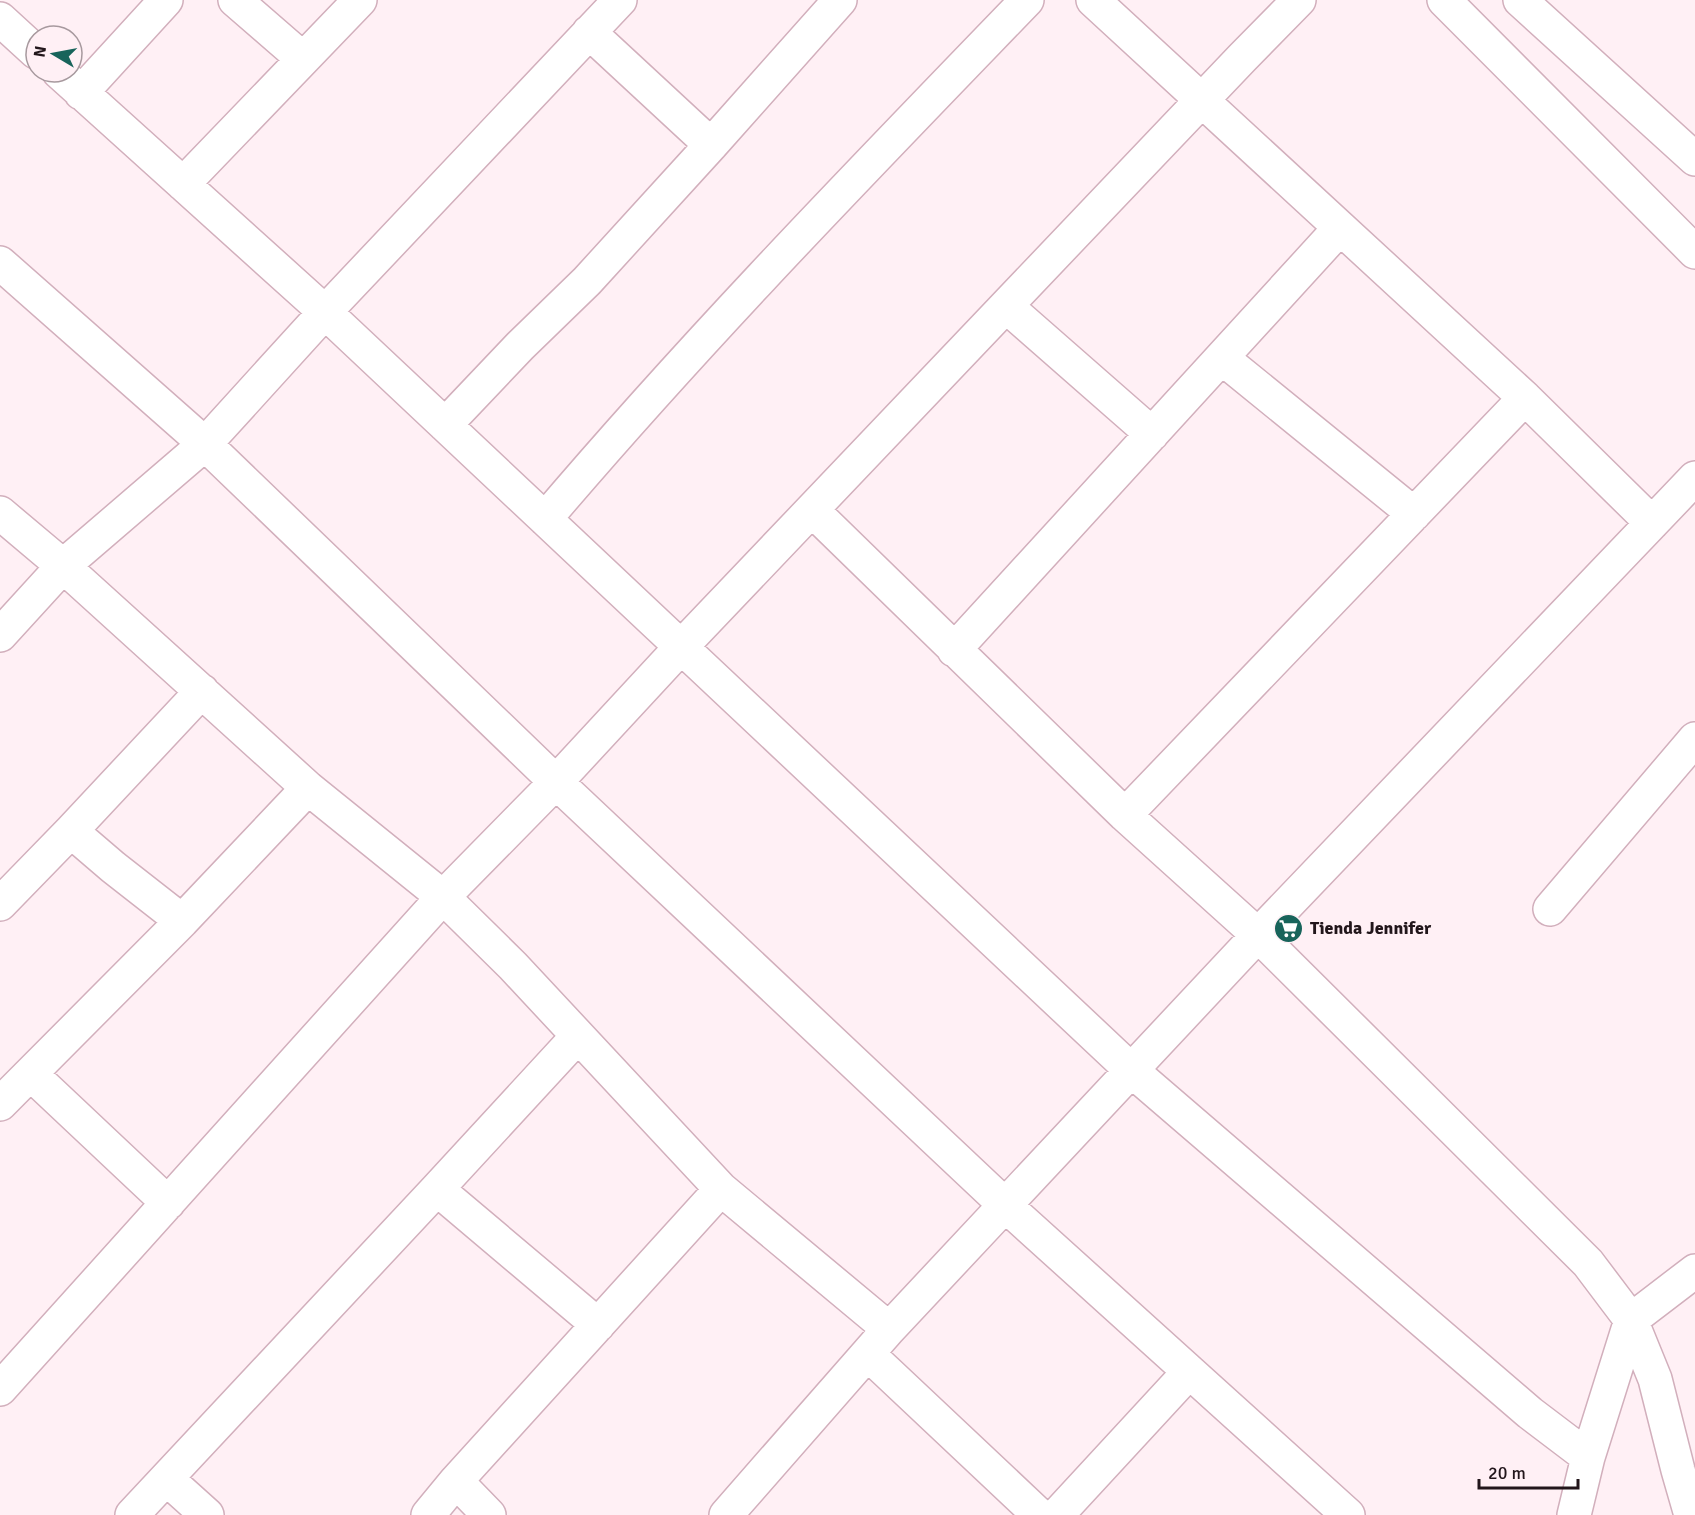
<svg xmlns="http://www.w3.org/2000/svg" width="1695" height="1515" font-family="Signika,sans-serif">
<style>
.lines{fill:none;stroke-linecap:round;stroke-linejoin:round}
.minor-casing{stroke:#d2afbc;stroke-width:36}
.minor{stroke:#fff;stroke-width:33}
.labels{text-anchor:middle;stroke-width:6;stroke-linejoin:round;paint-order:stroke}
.poi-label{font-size:18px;font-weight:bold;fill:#22161b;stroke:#fff0f5;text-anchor:start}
</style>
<rect width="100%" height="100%" fill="#fff0f5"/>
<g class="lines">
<defs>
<path id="minor" d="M235,0L303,59
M1093,0L1525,398L1652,523
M1444,0L1695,252
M1520,0L1695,159
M0,19L36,52
M589,32L711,145
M59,72L325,312L1131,1070L1530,1413L1588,1457
M81,93L166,0
M183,184L360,0
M0,263L205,444L556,782L1005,1205L1348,1515
M1006,306L1152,434
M1222,358L1414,514
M445,425L520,346L587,281L711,145L840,0
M812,510L1125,815L1258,935L1588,1263L1631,1320L1655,1379L1678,1470L1691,1515
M0,513L63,566L308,788L443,897L513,966L721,1189L889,1329
M545,519C698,339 863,170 1027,0
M0,635L63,566L205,444L325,312L620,0
M954,650L1340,228
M1125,815L1525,398
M71,831L202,691
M0,904L71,831L113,867L182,921
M1550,909L1695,739
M31,1074L168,1203
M0,1104L182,921L308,788
M437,1189L598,1325
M868,1354L1039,1515
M0,1389L443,897L556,782L681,647L1242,58L1299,0
M167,1479L207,1515
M456,1481L489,1515
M132,1515L437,1189L578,1036
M428,1515L456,1481L721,1189
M726,1515L889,1329L1258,935L1695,478
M1057,1515L1189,1372
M1574,1515L1588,1457L1631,1320L1695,1271"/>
</defs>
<use href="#minor" class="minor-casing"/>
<use href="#minor" class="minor"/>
</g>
<defs>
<symbol id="supermarket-disc" viewBox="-11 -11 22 22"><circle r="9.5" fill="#18645b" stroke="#fff0f5"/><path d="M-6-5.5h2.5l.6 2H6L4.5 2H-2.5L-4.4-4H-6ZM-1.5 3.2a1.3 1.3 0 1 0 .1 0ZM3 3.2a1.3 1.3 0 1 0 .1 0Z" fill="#fff"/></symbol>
</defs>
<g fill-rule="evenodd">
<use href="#supermarket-disc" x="1272" y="912" width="33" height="33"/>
</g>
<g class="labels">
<g class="poi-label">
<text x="1310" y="934">Tienda Jennifer</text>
</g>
</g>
<g transform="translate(54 54) rotate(280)"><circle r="28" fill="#fff0f5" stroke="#a7999e" stroke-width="1.5"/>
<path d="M0-4.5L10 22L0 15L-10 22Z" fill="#18645b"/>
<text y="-9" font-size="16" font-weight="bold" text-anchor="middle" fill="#22161b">N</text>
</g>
<path d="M1479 1479v9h99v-9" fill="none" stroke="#22161b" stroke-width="3"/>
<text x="1488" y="1479" font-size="18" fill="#22161b" stroke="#fff0f5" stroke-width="4.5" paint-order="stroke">20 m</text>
</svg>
